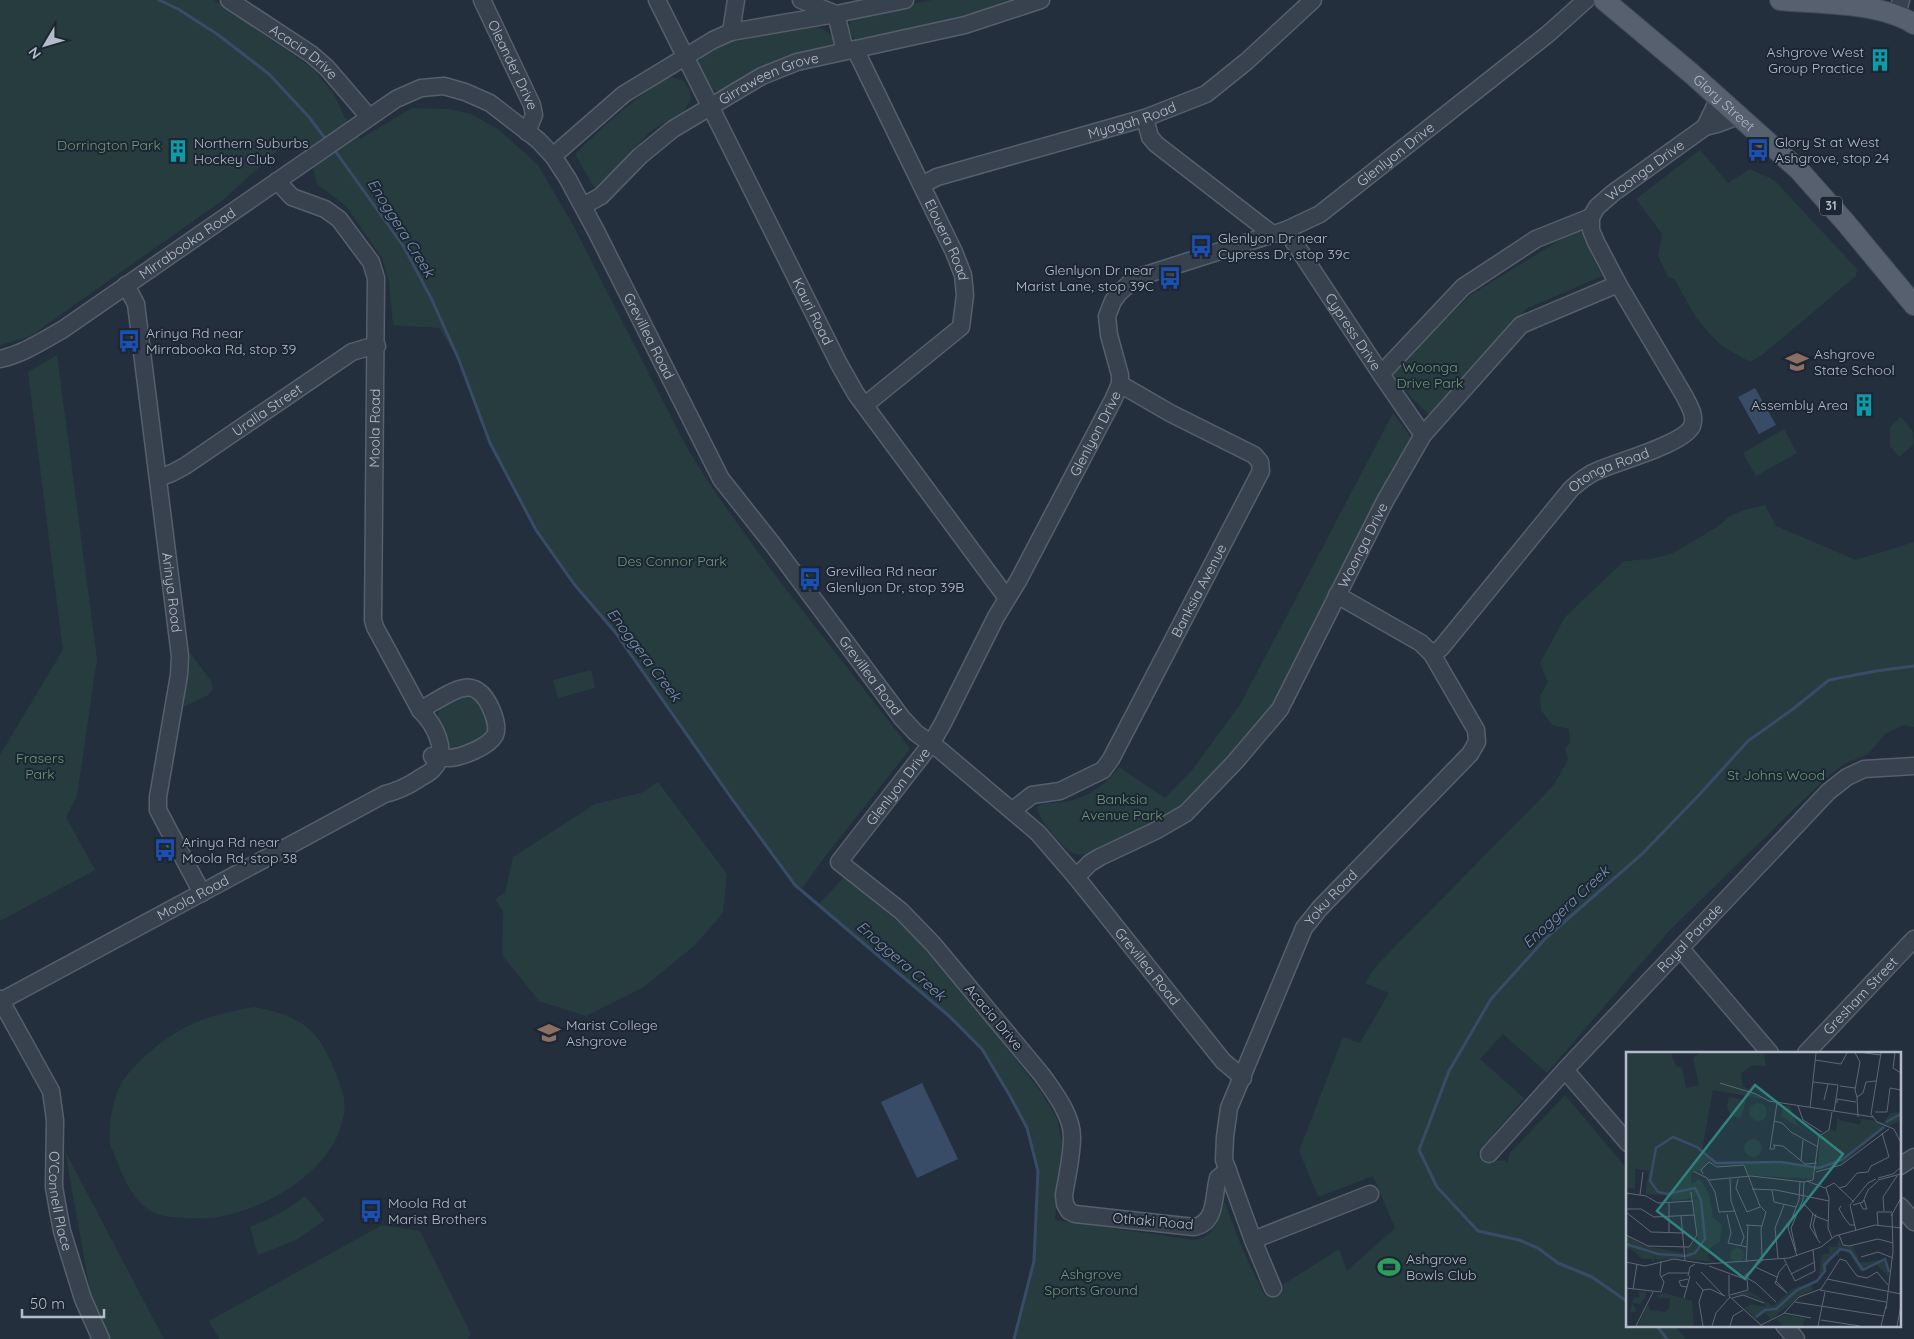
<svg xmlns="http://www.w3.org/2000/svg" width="1914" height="1339" font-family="Quicksand,sans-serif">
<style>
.green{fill:#263c3f}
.water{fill:#394c67}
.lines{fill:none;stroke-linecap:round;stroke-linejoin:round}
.stream{stroke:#394c67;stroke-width:3}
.minor-casing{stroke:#565f6c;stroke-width:19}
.major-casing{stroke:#414a57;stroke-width:22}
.minor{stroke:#38414e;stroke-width:16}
.major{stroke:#56606e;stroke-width:20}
.labels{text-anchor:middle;stroke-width:4;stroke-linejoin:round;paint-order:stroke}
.shield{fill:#1d2633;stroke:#878f9c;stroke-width:1}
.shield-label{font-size:12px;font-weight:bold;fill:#b4bcc9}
.poi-label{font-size:14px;fill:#b4bcc9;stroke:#1d2633;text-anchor:start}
.street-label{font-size:14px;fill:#b4bcc9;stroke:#1d2633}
.park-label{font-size:14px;fill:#6b9a76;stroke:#1d2633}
.water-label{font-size:15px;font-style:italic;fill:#7c92b1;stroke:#1d2633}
.inset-river{fill:none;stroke:#394c67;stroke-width:2.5}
.inset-road{fill:none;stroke:#5e6776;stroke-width:1}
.view{fill:#308480;fill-opacity:0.15;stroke:#308480;stroke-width:2.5}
.inset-edge{fill:none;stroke:#b4bcc9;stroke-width:2.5}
</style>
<rect width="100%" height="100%" fill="#242f3e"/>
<path class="green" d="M0,0H214L312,68L334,94L344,116L360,139L412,108L448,109L471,114L498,129L538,165L572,223L687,448C752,554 836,650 910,749L824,858L801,890L795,885L732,799L615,632L574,584L536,530L490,443L459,360L439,328L393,325L389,281L382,258L346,206L317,184L312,163L305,147L285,144L223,200L29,337L0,345Z
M932,0H1022L963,20L860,43L852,37L847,27L855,16Z
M813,26C823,29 832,31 834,42L831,47L720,91L710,90L697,66C699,61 702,53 707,50C729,35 786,29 813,26Z
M669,76L684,81L690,92L691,99L684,111L652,130L595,189L575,154C605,125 634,98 669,76Z
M1700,150L1728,183L1750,169L1774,180L1857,269L1856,276L1762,355L1750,362L1722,346L1708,332L1696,317L1674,279L1668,277L1658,256L1662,234L1636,199Z
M1579,228L1602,276L1526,309L1429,415L1411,397L1393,373L1469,296Z
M57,355L97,659L77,796L66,817L95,870L0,921V755L63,650L28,372Z
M1393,413L1415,443L1272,704L1258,723L1176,813L1097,852C1088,854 1082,856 1073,853C1063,849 1037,818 1037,807C1044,801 1054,804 1063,802C1086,799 1106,785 1119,767L1165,798L1193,769L1241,703Z
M1901,417L1912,430L1914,444L1899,457L1890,446V427Z
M1784,429L1797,453L1756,476L1743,453Z
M1765,505L1776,526L1856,560L1914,542V727L1904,725L1885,734L1868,754L1844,764L1827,777L1668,932L1547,1073L1503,1034L1480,1059L1524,1098L1477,1154L1484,1162L1504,1160L1508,1163L1509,1154L1565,1095L1628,1170V1325H1674L1686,1339H1014L1034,1261L1038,1171L1027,1128L1010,1096L982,1049L949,1016L818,905L845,876L911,933L970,1000L1041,1092L1057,1118L1062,1143L1055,1220L1194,1240C1215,1236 1218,1221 1224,1203H1225L1242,1248L1265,1296L1339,1249L1347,1271L1395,1228L1373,1176L1318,1197L1299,1151L1343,1037L1360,1043L1389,993L1365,983L1376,966L1553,786L1568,760L1565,748L1570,743L1569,729L1552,725L1541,710L1540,696L1548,682L1540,663L1565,617L1624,561L1652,559L1673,553L1717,527L1730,516L1744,510Z
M190,653L211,681L213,689L208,695L183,707L189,668Z
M591,670L595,688L558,698L553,680Z
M469,693L485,707L490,732L471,746L447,751C442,736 433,721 441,705Z
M658,782L727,874L723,913L695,945L644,987L586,1016L539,1001L502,955L503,912L495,899L505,893L513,857L595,804L641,793Z
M254,1007C295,1015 317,1025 333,1067C339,1081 347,1098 344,1114C335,1171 266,1210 213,1218C205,1219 195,1218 187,1218C170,1217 157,1217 144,1206C130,1194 122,1175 116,1158C114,1153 111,1148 110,1144C108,1126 112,1104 119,1088C129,1065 169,1034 192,1024C212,1015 232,1011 254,1007Z
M65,1151L164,1339H89L92,1302Z
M305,1196L325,1220L296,1240L258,1255L250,1227C270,1219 287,1210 305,1196Z
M382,1225L420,1231L471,1334L467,1339H219L209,1321Z"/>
<path class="water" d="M1755,388L1776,425L1759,434L1738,397Z
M922,1083L958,1159L917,1178L881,1102Z"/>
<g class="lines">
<path class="stream" d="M159,0L178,9L217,34L269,74L309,117L327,141
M333,148L404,247L432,300L459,360L490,443L536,530L574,584L615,632L732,799L795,885L949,1016L982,1049L1010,1096L1027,1128L1038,1171L1034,1261L1014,1339
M1628,1302L1592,1277L1558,1263L1538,1248L1519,1240L1478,1231L1437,1187L1419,1150L1449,1071L1491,999L1546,938L1642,854L1699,795L1748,741L1793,709L1829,680L1876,671L1914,666
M1656,1325L1667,1339"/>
<defs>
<g id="minor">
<path id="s1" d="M229,0L311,54L327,68L369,117"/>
<path id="s2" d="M482,0L532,105L534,115L527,132"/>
<path id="s3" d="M657,0L839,364L856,394L1007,598"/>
<path d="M801,0L836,14L845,51"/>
<path d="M1897,14L1901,0"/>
<path d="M731,32L736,0"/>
<path id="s4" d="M855,49L954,252L963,275L965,295L961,327L865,405"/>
<path d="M1145,118L1150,137L1156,144L1271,233"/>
<path d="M1705,127L1719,98"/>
<path d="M553,156L624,94L713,40L731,32L836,14L905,0"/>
<path id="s5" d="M922,185L937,177L1145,118L1206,94L1247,61L1313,0"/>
<path id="s6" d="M583,206L601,196L640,156L673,129L762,76L797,62L965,25L1041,0"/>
<path id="s7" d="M1286,230L1381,374L1423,435"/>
<path id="s8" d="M126,285L136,304L180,656L179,675L158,797V810L202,893"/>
<path id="s9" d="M0,359C23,354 42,341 62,330L396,99L421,88L444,86L465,92L490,103L538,140L553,156L568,179L596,231L721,479L774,546L902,718L916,733L940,750L1038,833L1076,877L1223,1061L1243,1078"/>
<path d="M1381,374L1463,287L1536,239L1591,217"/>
<path id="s10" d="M158,478L172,473L185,466L352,352L369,347L377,346"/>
<path id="s11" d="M1432,654L1441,648L1571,489C1580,481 1588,474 1599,470C1619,461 1684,444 1692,426C1696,415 1689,406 1685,397L1618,284L1596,242L1591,230V217L1597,207L1613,193L1705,127L1717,124L1738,116"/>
<path d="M420,710C430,705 453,689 464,688C468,687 475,688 478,691C488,697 500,724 495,735C489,747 460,758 448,758C443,758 437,757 432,756"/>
<path id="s12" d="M1013,810L1032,795L1060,791L1103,770L1111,759L1261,471L1260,462L1254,455L1170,413L1120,384"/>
<path id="s13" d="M1076,877L1090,863L1100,857L1155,831L1186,813L1235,762L1280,709L1385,501L1423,435L1521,325L1618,284"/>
<path d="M1681,949L1770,1053"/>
<path id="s14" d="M0,999L51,1091L55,1120L54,1187L58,1210L62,1231L83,1299L101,1339"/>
<path id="s15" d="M1,1001L385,794C398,791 406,787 417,780C422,776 429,774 433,769C450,751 434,724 420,710L375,627L373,620L376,278L371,262L339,219L325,209L292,197L277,181"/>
<path id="s16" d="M1806,1053L1914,939"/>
<path d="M1565,1070L1628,1143"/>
<path id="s17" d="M1489,1154L1565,1070L1828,792L1847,777L1864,769L1914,766"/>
<path d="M1900,1166L1914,1157"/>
<path id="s18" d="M1228,1170L1218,1178C1213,1196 1217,1223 1194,1227L1075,1214L1069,1211L1065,1204L1064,1195C1067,1177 1072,1156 1072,1137C1072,1115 1054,1092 1042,1075L933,944L901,911L839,862L931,744L943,723L996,617L1018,581L1113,400L1120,384V375L1109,335L1107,316L1113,301L1119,293L1130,283L1142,276L1286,230L1320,214L1548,34L1586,0"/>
<path d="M1900,1206L1914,1222"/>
<path d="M1253,1240L1370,1194"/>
<path id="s19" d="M1273,1288L1253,1240L1224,1160L1225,1137L1229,1108L1304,928L1320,908L1470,754L1477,742L1476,730L1432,654L1421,643L1337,595"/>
<path d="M1784,1325L1796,1339"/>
</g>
<g id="major">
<path id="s20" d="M1604,0L1692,74L1799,170L1846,223L1914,305"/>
<path d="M1780,0C1821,4 1880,2 1914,24"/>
</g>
</defs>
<use href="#minor" class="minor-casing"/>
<use href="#major" class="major-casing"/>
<use href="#minor" class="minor"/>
<use href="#major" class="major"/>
</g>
<defs>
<symbol id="building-bare" viewBox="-9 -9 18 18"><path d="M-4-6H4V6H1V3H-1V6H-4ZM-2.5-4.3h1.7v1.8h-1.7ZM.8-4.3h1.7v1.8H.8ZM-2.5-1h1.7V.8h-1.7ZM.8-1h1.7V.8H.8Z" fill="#0f9aa8" stroke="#1d2633" stroke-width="2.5" paint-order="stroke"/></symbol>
<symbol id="bus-bare" viewBox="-9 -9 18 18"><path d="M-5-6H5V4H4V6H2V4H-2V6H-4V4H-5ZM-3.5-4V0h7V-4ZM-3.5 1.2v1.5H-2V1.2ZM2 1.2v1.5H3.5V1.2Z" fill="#1a4fb4" stroke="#1d2633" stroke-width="2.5" paint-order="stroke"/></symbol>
<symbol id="school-bare" viewBox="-9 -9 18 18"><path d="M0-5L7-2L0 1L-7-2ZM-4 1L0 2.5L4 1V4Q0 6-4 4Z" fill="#8d6e63" stroke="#1d2633" stroke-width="2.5" paint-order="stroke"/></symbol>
<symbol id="stadium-bare" viewBox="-9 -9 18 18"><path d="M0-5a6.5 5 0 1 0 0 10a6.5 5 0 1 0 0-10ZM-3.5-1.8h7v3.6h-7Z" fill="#2e9e5b" stroke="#1d2633" stroke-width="2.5" paint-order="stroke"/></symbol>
</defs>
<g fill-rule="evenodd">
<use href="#building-bare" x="1864" y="44" width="32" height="32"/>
<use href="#bus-bare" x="1742" y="134" width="32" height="32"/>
<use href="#building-bare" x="162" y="135" width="32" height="32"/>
<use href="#bus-bare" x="1185" y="230" width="32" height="32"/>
<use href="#bus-bare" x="1154" y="262" width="32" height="32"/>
<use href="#bus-bare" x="113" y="325" width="32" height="32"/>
<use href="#school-bare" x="1781" y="346" width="32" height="32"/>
<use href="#building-bare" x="1848" y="389" width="32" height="32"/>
<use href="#bus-bare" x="794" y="563" width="32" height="32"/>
<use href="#bus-bare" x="149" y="834" width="32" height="32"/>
<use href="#school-bare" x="533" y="1017" width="32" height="32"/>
<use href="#bus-bare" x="355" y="1195" width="32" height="32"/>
<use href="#stadium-bare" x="1373" y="1251" width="32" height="32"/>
</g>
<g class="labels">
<rect class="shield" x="1820" y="196.5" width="22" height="19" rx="4"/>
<g class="shield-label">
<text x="1831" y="210">31</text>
</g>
<g class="poi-label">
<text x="1864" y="57" text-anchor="end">Ashgrove West<tspan x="1864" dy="16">Group Practice</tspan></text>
<text x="1775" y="147">Glory St at West<tspan x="1775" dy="16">Ashgrove, stop 24</tspan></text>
<text x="194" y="148">Northern Suburbs<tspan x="194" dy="16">Hockey Club</tspan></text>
<text x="1218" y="243">Glenlyon Dr near<tspan x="1218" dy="16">Cypress Dr, stop 39c</tspan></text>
<text x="1154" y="275" text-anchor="end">Glenlyon Dr near<tspan x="1154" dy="16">Marist Lane, stop 39C</tspan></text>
<text x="146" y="338">Arinya Rd near<tspan x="146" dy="16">Mirrabooka Rd, stop 39</tspan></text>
<text x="1814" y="359">Ashgrove<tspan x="1814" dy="16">State School</tspan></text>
<text x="1848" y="410" text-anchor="end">Assembly Area</text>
<text x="826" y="576">Grevillea Rd near<tspan x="826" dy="16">Glenlyon Dr, stop 39B</tspan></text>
<text x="182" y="847">Arinya Rd near<tspan x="182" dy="16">Moola Rd, stop 38</tspan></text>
<text x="566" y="1030">Marist College<tspan x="566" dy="16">Ashgrove</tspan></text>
<text x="388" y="1208">Moola Rd at<tspan x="388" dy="16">Marist Brothers</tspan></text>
<text x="1406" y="1264">Ashgrove<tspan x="1406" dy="16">Bowls Club</tspan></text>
</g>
<g class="street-label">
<text dy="5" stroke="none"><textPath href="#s1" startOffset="91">Acacia Drive</textPath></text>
<text dy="5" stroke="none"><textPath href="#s2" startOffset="72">Oleander Drive</textPath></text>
<text dy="5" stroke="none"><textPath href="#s6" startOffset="228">Girraween Grove</textPath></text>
<text dy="5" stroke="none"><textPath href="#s20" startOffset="158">Glory Street</textPath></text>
<text dy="5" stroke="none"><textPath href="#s5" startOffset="220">Myagah Road</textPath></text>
<text dy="5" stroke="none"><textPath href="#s18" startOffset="1605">Glenlyon Drive</textPath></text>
<text dy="5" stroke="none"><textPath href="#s11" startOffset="662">Woonga Drive</textPath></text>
<text dy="5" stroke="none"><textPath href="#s4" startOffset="212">Elouera Road</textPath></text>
<text dy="5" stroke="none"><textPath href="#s9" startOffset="221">Mirrabooka Road</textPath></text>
<text dy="5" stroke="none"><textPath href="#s3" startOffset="348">Kauri Road</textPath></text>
<text dy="5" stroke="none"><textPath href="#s7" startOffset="122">Cypress Drive</textPath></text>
<text dy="5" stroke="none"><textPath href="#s9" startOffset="861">Grevillea Road</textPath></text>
<text dy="5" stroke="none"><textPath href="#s10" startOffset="129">Uralla Street</textPath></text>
<text dy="5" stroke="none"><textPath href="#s15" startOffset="851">Moola Road</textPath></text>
<text dy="5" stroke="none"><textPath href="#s18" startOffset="1140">Glenlyon Drive</textPath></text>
<text dy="5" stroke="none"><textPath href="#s11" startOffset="259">Otonga Road</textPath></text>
<text dy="5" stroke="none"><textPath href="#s13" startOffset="452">Woonga Drive</textPath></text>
<text dy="5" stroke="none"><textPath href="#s12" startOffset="304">Banksia Avenue</textPath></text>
<text dy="5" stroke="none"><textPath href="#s8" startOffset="312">Arinya Road</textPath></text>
<text dy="5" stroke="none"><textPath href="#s9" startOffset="1268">Grevillea Road</textPath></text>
<text dy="5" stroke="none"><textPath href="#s18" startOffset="735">Glenlyon Drive</textPath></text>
<text dy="5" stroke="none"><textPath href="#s15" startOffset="218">Moola Road</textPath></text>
<text dy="5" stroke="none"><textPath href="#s19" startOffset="425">Yoku Road</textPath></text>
<text dy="5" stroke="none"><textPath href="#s17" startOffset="295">Royal Parade</textPath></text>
<text dy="5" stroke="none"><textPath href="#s9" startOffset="1672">Grevillea Road</textPath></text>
<text dy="5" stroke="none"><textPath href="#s16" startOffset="79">Gresham Street</textPath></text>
<text transform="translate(994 1017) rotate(50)" y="5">Acacia Drive</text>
<text dy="5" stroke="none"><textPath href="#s14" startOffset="216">O'Connell Place</textPath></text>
<text transform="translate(1153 1221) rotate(5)" y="5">Othaki Road</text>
</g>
<g class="park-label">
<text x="109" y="150">Dorrington Park</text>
<text x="1430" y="372">Woonga<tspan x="1430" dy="16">Drive Park</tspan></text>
<text x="672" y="566">Des Connor Park</text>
<text x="40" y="763">Frasers<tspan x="40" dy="16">Park</tspan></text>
<text x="1776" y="780">St Johns Wood</text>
<text x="1122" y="804">Banksia<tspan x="1122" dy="16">Avenue Park</tspan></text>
<text x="1091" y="1279">Ashgrove<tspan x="1091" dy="16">Sports Ground</tspan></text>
</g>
<g class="water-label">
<text transform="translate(401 228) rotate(58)" y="5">Enoggera Creek</text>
<text transform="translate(644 655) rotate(53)" y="5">Enoggera Creek</text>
<text transform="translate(1566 907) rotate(-43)" y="5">Enoggera Creek</text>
<text transform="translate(901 961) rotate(41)" y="5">Enoggera Creek</text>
</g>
</g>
<g transform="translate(1626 1052)">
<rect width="275" height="275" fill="#242f3e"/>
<path d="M0,1H45L50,14L56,16L60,36L73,33L67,6L74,1H138L140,14L127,13L115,21L117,34L138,47L87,38L76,98L90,111L116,109V112L92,114L83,109L75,120L67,118L65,125V130L69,131L71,127L75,128L83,142L87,165L96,173L94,190L85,195L82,205L87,210L61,207L60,196L72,188L67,148L72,145L46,149L45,144L19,142L23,119L9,117V137L0,135ZM103,45L120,48L115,66L105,64L101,55ZM123 60a9 9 0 1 1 18 0a9 9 0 1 1-18 0ZM157,53L164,54L171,73L191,87L155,64ZM275,60V69L260,75L216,112L189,118L185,127L121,123L118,109L192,114L194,85L204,78L210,79L212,63L214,68L234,73L235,67L258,70L264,61ZM118 96a9 9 0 1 1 18 0a9 9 0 1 1-18 0ZM0,183L19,194L57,201L58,206L31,208L27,203L29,209L27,210L26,207H16L4,196L0,198ZM213,187L216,194H227L234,211L261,207L263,225L251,213L234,219L224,202L215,198L212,204L208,202L196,224L193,222L196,203L204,201L202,195H211ZM104 203a7 7 0 1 1 14 0a7 7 0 1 1-14 0ZM184,231L187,238L176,243L145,267L139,261L130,267L118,256L125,252L140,255L138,250L127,244L105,243L123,239L147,254L166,237ZM12,239L20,240V245L14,252L6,251L11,259L4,261L7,246L14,245ZM39,241L66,249L68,274H12L22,252L24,258L39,260L43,256L44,246H32L30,243ZM159,263L179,266L177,274H157L151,267Z" fill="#263c3f"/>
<path class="inset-river" d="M260,70L275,62M0,192L32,202L60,204L69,201L79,187L75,148L69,136L41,142L32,140L24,129L30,96L47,85L71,95L90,111L155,110L193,116L216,108L258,75M130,265L139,258L150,257L171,238L191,229L199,219L198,213L214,197L224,199L237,218L259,207L263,220"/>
<path class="inset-road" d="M229,1L234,10L229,38L231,45M239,1L255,3M255,1L245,62L251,70L268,77L274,89M269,1L267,16L275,21M189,8L215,12L221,1M187,30L212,33L208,60M94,31L130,42L143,49L247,65M214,34L229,36M198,48L202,32M211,51V47L230,50M172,54L177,68L196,80M184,56L190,1M249,60H261L264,36L275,38M232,65L231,45L237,41L240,30L250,29M148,69L156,71L165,80L192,95M147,93L157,94L179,112L191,111M149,93L148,97H144L151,51M175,109L177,88M67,119L81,126L89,140L93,160L109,159M190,120L215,113L263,77M77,122L75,118L83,110L91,115L118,113L134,154L140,160L135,177L136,206M252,126L267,122L275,115M104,127L105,149L118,185L115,193M112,127L110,136L121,160L134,155M83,128L125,124L178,130L187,128L193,84L203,78L206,60M252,128L275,122M181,129L199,136L208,131L228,150M200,136L203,146L202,176L206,186M213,136L220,134L231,121L242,120L245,114L263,105L256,81M126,137L150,138L203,149M146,138L148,150L170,155M0,141L20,144L32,151L67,149M14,143L17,120M234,151L237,157H241L238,148M227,153L237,150L242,138L252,129M215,154L213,157L219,167L224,173H228M173,156L179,153L189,164L202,169M0,157H15L28,165L69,163M258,159L257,145L271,124M0,160L25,180L58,181M187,161L184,175L194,191M101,162L105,181L102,191L121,195L120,210M190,162L187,173L191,186M55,164L59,208M265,164L275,146M120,173L136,174M252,173L251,160H266M230,179L224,153L242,131L250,127M43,181V151M0,183L22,194L63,195L71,183L65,140M213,183L217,193L223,194L252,187L267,191M121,195L122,173M170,199L165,176L177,148L178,130M171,204L162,176L173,148L174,129M235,205L252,200L267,206M152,206L149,176L158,153M158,207L169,229L189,219L187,197M0,210L19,214L48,207L80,212M79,212L163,206L195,195L209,184L249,173L275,176M83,214L116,226L137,208M129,215L151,225M75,220L98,244M165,222L189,210M103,223V244L136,274M62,224L64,215L69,212M35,225L42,221H63M119,225L130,231L150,250M201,227L275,242M150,229L161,241L149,231L150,229L153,220L160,212M70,230L77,238L73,250L77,274M61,235L55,234L53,229L62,227M0,236L35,240L38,230L34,223L35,209M7,237L11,212M77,238L84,237L99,244M194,238L260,250M104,243L122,238L121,227M58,246L64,224M106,246L117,243L138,251M169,250L258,264M260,257L267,199L266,161M158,261L185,266M195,268L234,274M135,273L157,262L173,245L195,237L214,207L220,209L231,224L241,226L251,220L262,233M10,274L27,240M86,274L90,261L104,245M104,274L107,264L117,258M192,274L199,240M255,274L260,254M271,274L275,253"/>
<path class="view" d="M129,33L217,102L119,227L31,159Z"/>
<rect width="275" height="275" class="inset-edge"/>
</g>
<g transform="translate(45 45) rotate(232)" stroke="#1d2633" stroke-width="4" paint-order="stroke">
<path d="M0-4L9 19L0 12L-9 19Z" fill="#b4bcc9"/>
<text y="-8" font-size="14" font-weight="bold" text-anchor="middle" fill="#b4bcc9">N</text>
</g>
<path d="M22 1309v8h82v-8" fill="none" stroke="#b4bcc9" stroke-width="2.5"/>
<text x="30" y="1309" font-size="15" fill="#b4bcc9" stroke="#1d2633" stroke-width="4" paint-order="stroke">50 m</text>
</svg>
